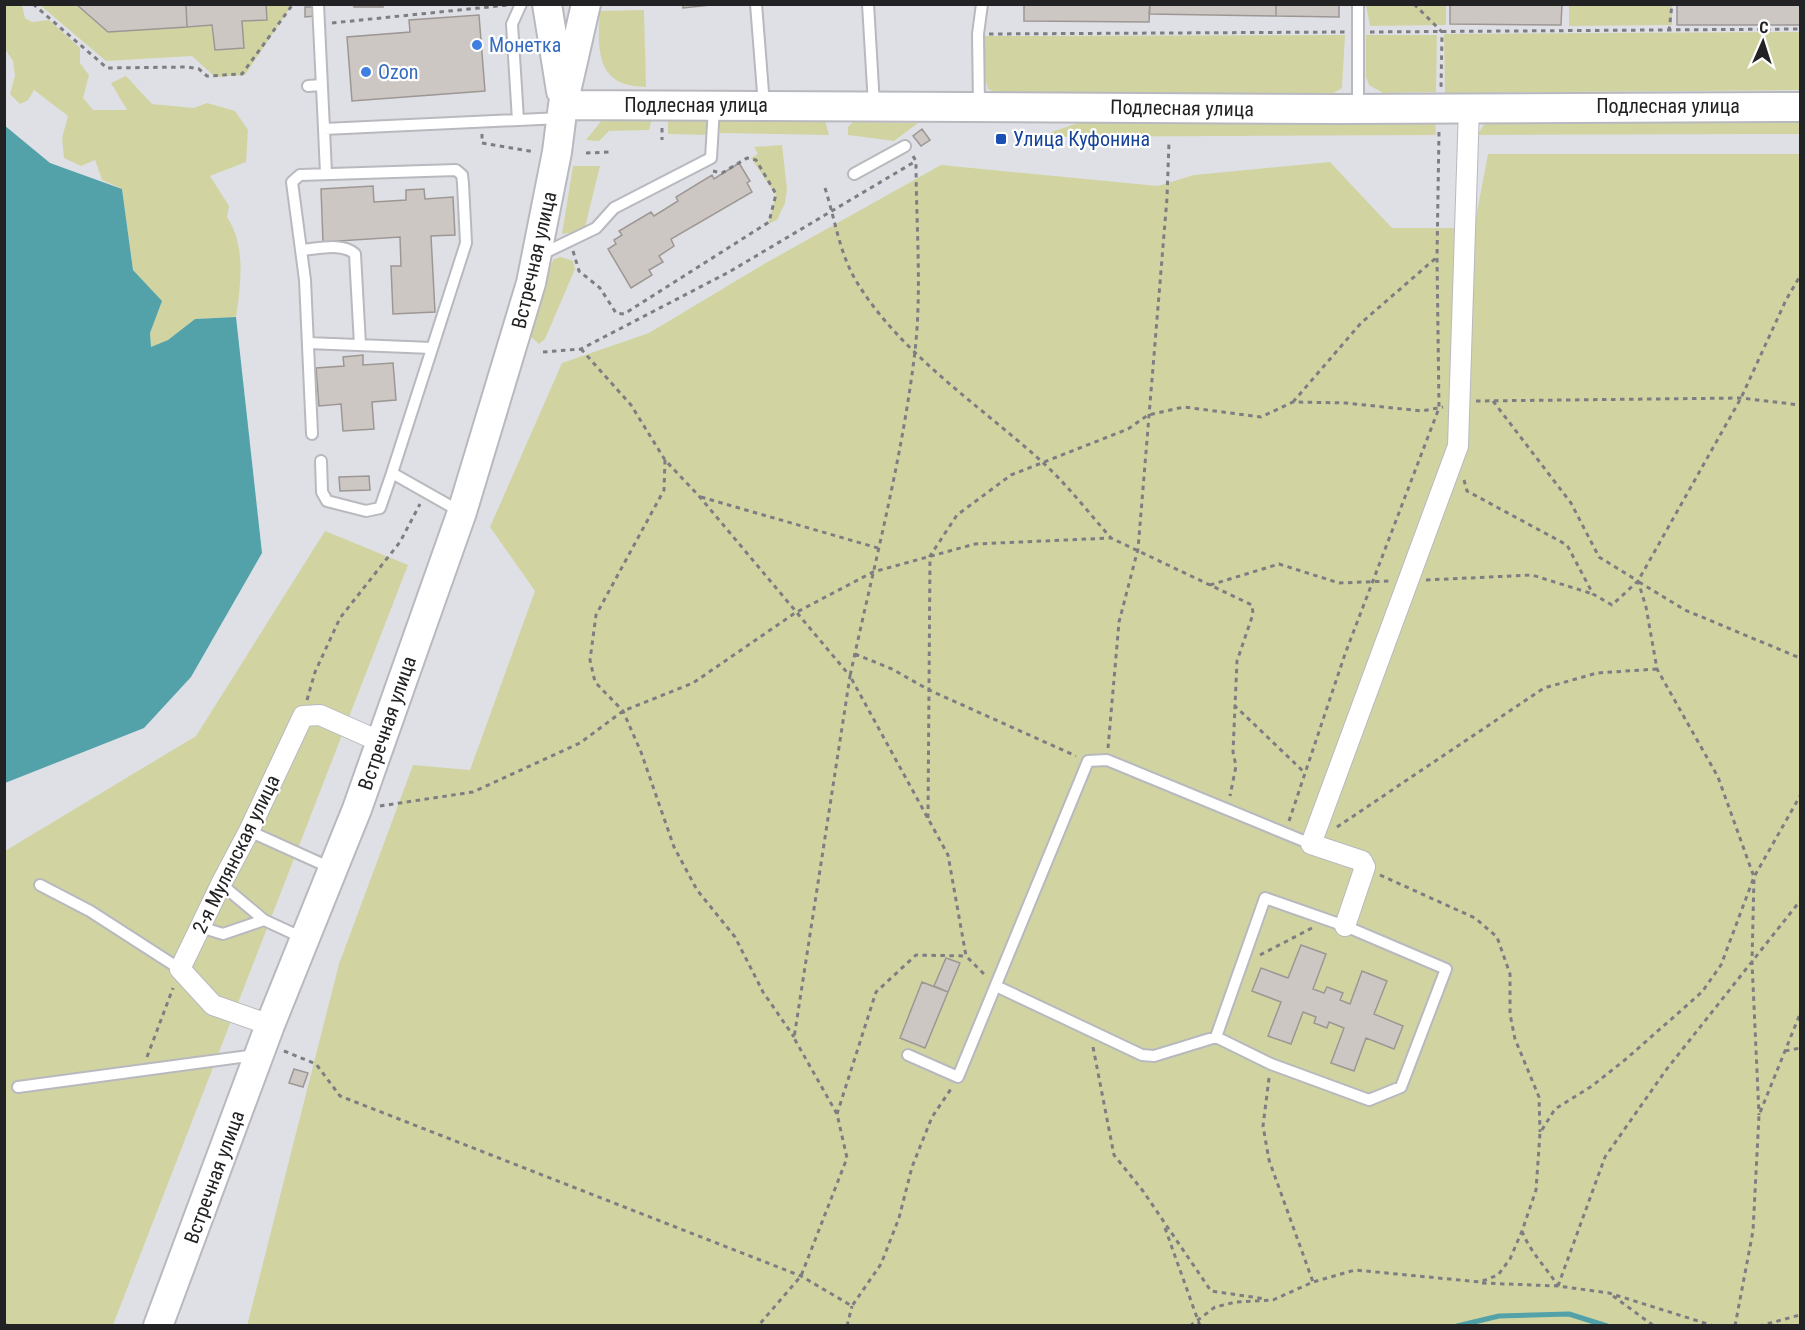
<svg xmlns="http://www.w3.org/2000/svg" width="1805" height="1330" font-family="'Roboto Condensed',sans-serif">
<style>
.green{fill:#d1d4a1}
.water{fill:#53a2aa}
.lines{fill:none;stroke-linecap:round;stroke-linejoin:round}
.stream{stroke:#53a2aa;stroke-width:5}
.building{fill:#cdc7c4;stroke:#9d9794;stroke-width:1.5}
.service-casing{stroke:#b8b9bf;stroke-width:14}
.minor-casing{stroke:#b8b9bf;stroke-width:22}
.secondary-casing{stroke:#b8b9bf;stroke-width:32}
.path{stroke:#7e7e82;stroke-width:3;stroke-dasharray:4.5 4.5;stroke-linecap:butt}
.service{stroke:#fff;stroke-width:10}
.minor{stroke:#fff;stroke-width:20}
.secondary{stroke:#fff;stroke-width:28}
.shop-dot{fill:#3f7fe0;stroke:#fff;stroke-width:2}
.transit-dot{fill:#1a4fb4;stroke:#fff;stroke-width:2}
.labels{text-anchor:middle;stroke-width:4.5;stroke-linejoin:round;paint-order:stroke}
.shop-label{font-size:20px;fill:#366cbe;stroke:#fff;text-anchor:start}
.street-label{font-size:20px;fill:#222224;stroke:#fff}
.transit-label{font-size:20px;fill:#164399;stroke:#fff;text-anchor:start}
</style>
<rect width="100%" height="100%" fill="#dfe0e6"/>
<path class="green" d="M5,5H22L25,18L32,22L49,20L80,48V63L89,75L83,98L93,110H127L111,83L126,76L152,104L194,108L207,103L235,111L248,130L246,162L210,176L229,206L227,217C246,245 241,285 236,317L195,319L168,340L151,348L150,333L161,301L133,270L122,189L102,180L95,160L81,166L64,158L62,138L68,116L34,90L28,100L20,104L10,94L15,76L13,61L5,49Z
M40,5H76L108,32L211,25L215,50L244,48L242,21L267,20L266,5H292L245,75L215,77L192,56L106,61Z
M1366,5H1446V25L1370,26Z
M1569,5H1672V25L1569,26Z
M644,10L646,87C596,87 597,51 600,11Z
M1800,32V90L1445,93L1444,34Z
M1345,35L1342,88L1332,94H1000L988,89L985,78L984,36Z
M1366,35H1437L1436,92L1383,93L1369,85L1366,77Z
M654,112L649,130L609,131L599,141L586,140L606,115Z
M825,120L829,135L720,133V121Z
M668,121H708V135L668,134Z
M1800,121V134L1477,135L1486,122Z
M853,122L918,123L894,141L848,135V127Z
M1435,122L1436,135L1037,137L1078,123Z
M782,145L787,189L785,203L777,220L768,224L776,195L751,158L758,154L754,147Z
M1488,154H1800V1325L247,1326L339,964L413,765L470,770L535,591L490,527L562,363L649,333L764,264L941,165L1158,186L1194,175L1330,162L1392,228H1474Z
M573,166H600L584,231L562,234Z
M561,257L573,261L575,269L545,339L539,344L530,336L551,264L554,259Z
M325,531L408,565L113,1325L5,1326V851L196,736Z"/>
<path class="water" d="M4,125L50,163L122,189L133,270L162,301L150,333L151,347L168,340L195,319L236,317L262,553L191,677L144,728L5,783Z"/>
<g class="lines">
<path class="stream" d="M4,1325L6,1326
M1457,1326L1499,1316L1569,1314L1607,1326"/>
</g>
<path class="building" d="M76,4H186L187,27L108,32Z
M186,4H266L267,20L242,21L244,48L215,50L212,25L187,27Z
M354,4H383V7H354Z
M683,4H721L683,8Z
M1024,4H1150L1149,22L1024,21Z
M1150,4H1276V16L1149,14Z
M1276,4H1339V17L1276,16Z
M1450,4H1562L1561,25L1450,24Z
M1677,4H1800V25H1677Z
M305,7H315V16L305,17Z
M479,15L485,91L352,101L347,37L410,32L409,20Z
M922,129L930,140L921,146L913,136Z
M739,163L750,181L747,183L752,192L671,239L674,246L659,256L663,262L649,270L652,275L631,288L608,249L616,244L614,240L622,235L619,231L651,212L654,216L678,201L676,197L712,175L714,179Z
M373,186L374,202L406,200V190L424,189L425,199L453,197L455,235L431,236L435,312L393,314L391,266H401L400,237L323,242L321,189Z
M363,355V365L393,363L396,400L372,402L374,429L343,431L341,404L319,406L316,368L344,366L343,357Z
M369,476L370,490L340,491L339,477Z
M1301,945L1326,954L1313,989L1324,993L1327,987L1343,993L1340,1000L1350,1004L1362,971L1387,981L1374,1014L1403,1026L1394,1049L1366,1038L1354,1071L1331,1063L1344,1028L1329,1022L1327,1028L1314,1023L1316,1017L1303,1012L1291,1044L1268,1036L1281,1002L1252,991L1261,968L1288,978Z
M946,958L960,963L948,992L934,986Z
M922,982L948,992L925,1048L900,1038Z
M294,1069L308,1073L303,1087L289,1083Z"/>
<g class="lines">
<defs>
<path id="service" d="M318,4L324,129L561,118
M756,4L764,105
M868,4L874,105
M308,86L321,85
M979,106L978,34L982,4
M1358,109V4
M518,120L512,24L521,4
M324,129L326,174
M854,174L905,146
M301,250C317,249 343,242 355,254L360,345
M540,255L596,228L614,208L711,158L714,108
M308,343L432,348
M312,434L305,280L292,182L300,175L456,170L462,175L463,183L466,243L392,473L461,512
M321,461L322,492L327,501L366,511L380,508L392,473
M249,831L331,868
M221,884L264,920
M40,885L90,911L180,969
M200,927L223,934L264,920L303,938
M996,986L1142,1055L1154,1056L1216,1037L1271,1064L1369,1100L1401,1087L1446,969L1345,926L1265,898L1216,1037
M908,1055L958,1077L1088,761L1107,760L1311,844
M18,1087L256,1055"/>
<path id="minor" d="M1345,926L1365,867L1362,861L1311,844L1458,446L1469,107
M270,1025L213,1005L180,969L221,884L249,831L303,716L320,715L381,742"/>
<path id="secondary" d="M547,4L561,91
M563,105L1340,109L1800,107
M158,1326L270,1025L357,809L462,512L531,283L557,152L563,105L586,4"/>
</defs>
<use href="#service" class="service-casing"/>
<use href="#minor" class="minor-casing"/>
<use href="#secondary" class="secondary-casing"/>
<path class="path" d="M33,4L107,68L188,67L199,69L207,76L242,74L293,4
M1414,4L1442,32L1441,89
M332,23L508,5
M1669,31L1672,4
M1370,32L1800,29
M989,34L1346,32
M662,128V140
M482,134V143L535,152
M586,153L611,152
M913,156L916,161C916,224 922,289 915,351C902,461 873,569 850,676L948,855L966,956L986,976
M825,188C835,219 839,251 855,279C898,352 978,404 1040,460C1066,483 1088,512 1111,538
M573,251L579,271L600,288L616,313L624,314L769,222L776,194L756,160L747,158L722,173L713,171
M581,349L631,405L665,460L699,496L850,676L794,1038L837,1114L847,1158L801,1276L758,1326
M543,352L581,349L729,272L916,161
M1476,401L1741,398L1800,405
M1493,401L1571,503L1599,557L1638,581L1646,607L1657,669L1718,777L1754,877L1752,962L1759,1115
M1293,402L1361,323L1437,257
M665,460L664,490L596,615L590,660L595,682L623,711L641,752L674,847L697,890L735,937L763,992L794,1037
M1464,480L1467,491L1567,545L1593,594L1612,605L1638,581L1741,398L1786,300L1800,276
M701,497L878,548
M1426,580L1532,575L1593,594
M1639,582L1685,610L1800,658
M1210,585L1279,564L1339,583L1390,581
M855,654L892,669L929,690L1076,756
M307,700L315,672L340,618L400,542L420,504
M1234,705L1305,773
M1108,748L1119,622L1138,549L1167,198L1169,142
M380,806L473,792L580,743L623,711L693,683L795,613L873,572L975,544L1111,538L1252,605L1253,614L1237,661L1233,752L1236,766L1230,796
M928,818L930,556L957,515L1011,475L1128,429L1148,415L1184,407L1261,417L1293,402L1346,403L1422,411L1443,407
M1289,821L1345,654L1439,408L1437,257L1439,131
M1337,827L1544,688L1597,673L1657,669
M1380,875L1475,918L1497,937L1510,974V1014L1515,1039L1539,1097L1540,1132
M1260,955L1312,928
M1093,1047L1114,1155L1143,1191L1211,1291L1266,1299
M284,1051L316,1064L340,1096L801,1276L852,1306L881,1264L899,1218L912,1167L932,1117L951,1089
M1785,1051L1800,1048
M147,1057L173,988
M1269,1078L1263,1126L1269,1160L1313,1282
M837,1114L876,992L916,955L966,956
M1165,1228L1200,1326
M1522,1231C1530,1252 1546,1267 1558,1286
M1482,1283L1558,1286L1609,1293L1714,1326
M1558,1286L1605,1157L1666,1070L1800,901
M1613,1296L1654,1326
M847,1326L852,1306
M1190,1326L1215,1307L1236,1302L1273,1300L1313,1282L1355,1270L1480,1282L1498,1275L1510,1259L1522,1231L1536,1190L1540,1133L1555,1109L1592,1086L1626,1059L1702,992L1721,965L1754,877L1800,796
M1735,1326L1753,1231L1759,1115L1800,1014
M1759,1326L1800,1315"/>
<use href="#service" class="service"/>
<use href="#minor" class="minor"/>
<use href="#secondary" class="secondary"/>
</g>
<g class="shop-dot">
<circle cx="477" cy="45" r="6"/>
<circle cx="366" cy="72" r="6"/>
</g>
<rect class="transit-dot" x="995" y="133" width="12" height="12" rx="3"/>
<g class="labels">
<g class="shop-label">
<text x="489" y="52">Монетка</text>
<text x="378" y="79">Ozon</text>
</g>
<g class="street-label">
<text x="696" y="112">Подлесная улица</text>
<text x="1668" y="113">Подлесная улица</text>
<text transform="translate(1182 108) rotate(1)" y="7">Подлесная улица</text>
<text transform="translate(534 260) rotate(-77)" y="7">Встречная улица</text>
<text transform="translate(387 723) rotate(-71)" y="7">Встречная улица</text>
<text transform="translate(236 854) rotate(-64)" y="7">2-я Мулянская улица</text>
<text transform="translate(214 1177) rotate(-70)" y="7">Встречная улица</text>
</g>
<g class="transit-label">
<text x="1013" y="146">Улица Куфонина</text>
</g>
</g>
<rect width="1805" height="1330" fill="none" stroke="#222224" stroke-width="12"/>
<g transform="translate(1763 42) rotate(3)" stroke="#ffffff" stroke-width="4.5" paint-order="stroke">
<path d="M0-4.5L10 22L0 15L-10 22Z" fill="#222224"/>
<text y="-9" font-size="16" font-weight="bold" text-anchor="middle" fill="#222224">С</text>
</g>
</svg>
